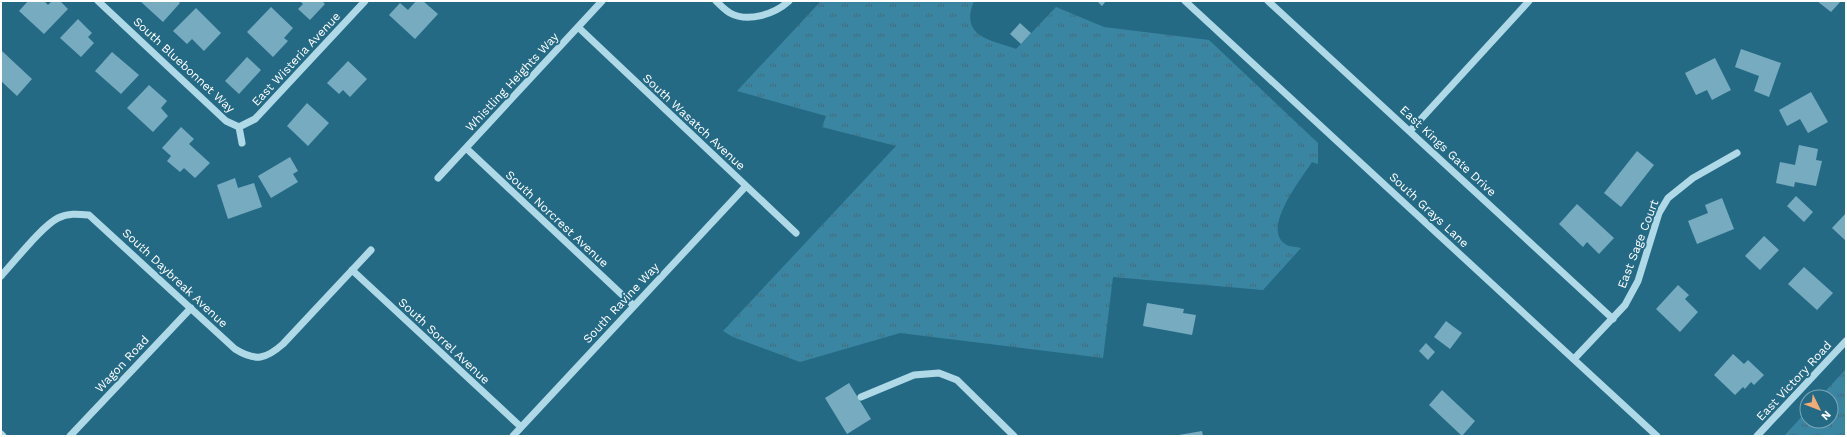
<svg xmlns="http://www.w3.org/2000/svg" width="1847" height="437" font-family="'Work Sans',sans-serif">
<style>
.grass{fill:url(#grass-tufts)}
.building{fill:#76abc0}
.lines{fill:none;stroke-linecap:round;stroke-linejoin:round}
.minor{stroke:#b0d9e8;stroke-width:7}
.labels{text-anchor:middle;stroke-width:4;stroke-linejoin:round;paint-order:stroke}
.street-label{font-size:12px;fill:#fff;stroke:#256a85}
</style>
<defs>
<pattern id="grass-tufts" width="24" height="20" patternUnits="userSpaceOnUse"><rect width="24" height="20" fill="#3a86a2"/><path d="M3 7l-1-3M5 7V3M7 7l1-3M15 17l-1-3M17 17v-4M19 17l1-3" fill="none" stroke="#426c7b"/></pattern>
</defs>
<rect width="100%" height="100%" fill="#256a85"/>
<path class="grass" d="M821,1H974C959,37 991,40 1016,49L1056,7L1104,27L1209,40L1318,143V164L1312,162C1302,178 1257,233 1289,246C1293,247 1298,247 1301,248L1263,290L1113,277L1103,358L900,333L800,362L733,337L723,331L896,146L822,127L826,116L737,91Z
M1846,369V436H1784L1807,411V421H1831V397H1820Z"/>
<path class="building" d="M28,1H44L48,5L52,1H60L68,9L44,34L19,11Z
M140,1H178L180,3L163,22Z
M300,1H322L325,4L310,20L298,9L303,4Z
M416,1H423L438,14L415,39L389,15L400,3L408,10Z
M1097,1H1106L1102,6Z
M1817,1H1841L1831,12Z
M271,7L293,28L284,38L288,41L273,57L247,32Z
M196,8L221,33L204,51L192,39L187,44L173,31Z
M78,19L92,33L88,37L94,43L81,57L60,38Z
M1020,23L1031,33L1021,44L1010,34Z
M1741,49L1781,63L1769,97L1754,91L1759,76L1735,67Z
M2,51L32,79L17,96L1,81Z
M112,52L139,75L121,94L95,71Z
M247,57L261,70L239,94L225,81Z
M1715,58L1731,90L1712,100L1707,90L1696,95L1685,73Z
M348,61L367,79L350,97L343,90L339,94L327,83Z
M149,85L167,101L161,108L168,116L153,132L127,108Z
M1811,92L1828,122L1808,133L1800,119L1787,126L1779,110Z
M307,103L329,123L308,146L287,126Z
M181,127L194,139L189,144L210,163L195,178L184,168L180,172L167,161L171,156L162,148Z
M1799,145L1818,149L1816,160L1822,161L1816,186L1795,182L1794,187L1776,183L1780,162L1795,165Z
M1637,151L1654,165L1621,207L1604,193Z
M290,157L298,171L293,174L298,182L271,198L258,176Z
M235,178L238,188L254,183L262,207L228,219L217,185Z
M1796,196L1813,212L1804,222L1787,206Z
M1722,198L1734,229L1697,244L1688,221L1708,213L1705,205Z
M1577,204L1614,238L1599,254L1587,242L1583,247L1559,224Z
M1846,213V241L1832,228Z
M1764,236L1779,250L1760,270L1745,256Z
M1804,267L1833,293L1817,310L1788,284Z
M1678,285L1689,295L1685,299L1698,312L1680,332L1656,309Z
M1147,303L1184,309L1183,313L1196,315L1192,335L1143,326Z
M1446,321L1462,333L1450,349L1434,337Z
M1426,343L1435,352L1428,360L1419,351Z
M1733,354L1744,364L1748,360L1764,375L1754,385L1751,382L1745,389L1743,387L1735,395L1714,375Z
M849,383L871,419L847,434L825,398Z
M1442,390L1475,421L1462,436L1429,405Z
M1202,431L1203,436H1179V435Z"/>
<g class="lines">
<path class="minor" d="M98,1L226,121L239,127
M716,1C720,5 725,10 730,13C748,23 775,14 789,1
M1185,1L1657,436
M1268,1L1613,319
M578,27L796,233
M239,127L255,119L365,1
M239,127L242,143
M1410,131L1529,1
M466,148L634,306
M438,178L602,1
M352,270L521,427
M1,276C15,261 42,226 58,218C68,213 78,214 89,215L235,349C256,362 266,359 283,344L371,250
M1574,359L1625,305L1638,281L1659,213L1668,198L1693,178L1737,153
M861,397L914,375L939,373L957,380L1014,436
M1,434L3,436
M70,436L191,308
M513,436L746,186
M1757,436L1846,341"/>
</g>
<g class="labels">
<g class="street-label">
<text transform="translate(296 59) rotate(-47)" y="4">East Wisteria Avenue</text>
<text transform="translate(184 65) rotate(43)" y="4">South Bluebonnet Way</text>
<text transform="translate(512 82) rotate(-47)" y="4">Whistling Heights Way</text>
<text transform="translate(694 122) rotate(43)" y="4">South Wasatch Avenue</text>
<text transform="translate(1448 151) rotate(43)" y="4">East Kings Gate Drive</text>
<text transform="translate(1429 210) rotate(43)" y="4">South Grays Lane</text>
<text transform="translate(557 219) rotate(43)" y="4">South Norcrest Avenue</text>
<text transform="translate(1638 244) rotate(-69)" y="4">East Sage Court</text>
<text transform="translate(175 278) rotate(43)" y="4">South Daybreak Avenue</text>
<text transform="translate(621 303) rotate(-47)" y="4">South Ravine Way</text>
<text transform="translate(444 341) rotate(43)" y="4">South Sorrel Avenue</text>
<text transform="translate(122 364) rotate(-47)" y="4">Wagon Road</text>
<text transform="translate(1794 381) rotate(-47)" y="4">East Victory Road</text>
</g>
</g>
<rect width="1847" height="437" fill="none" stroke="#ffffff" stroke-width="4"/>
<g transform="translate(1819 409) rotate(133)"><circle r="19" fill="#256a85" stroke="#7ca6b6"/>
<path d="M0-3L7 15L0 10L-7 15Z" fill="#f2ab74"/>
<text y="-6" font-size="11" font-weight="bold" text-anchor="middle" fill="#ffffff">N</text>
</g>
</svg>
